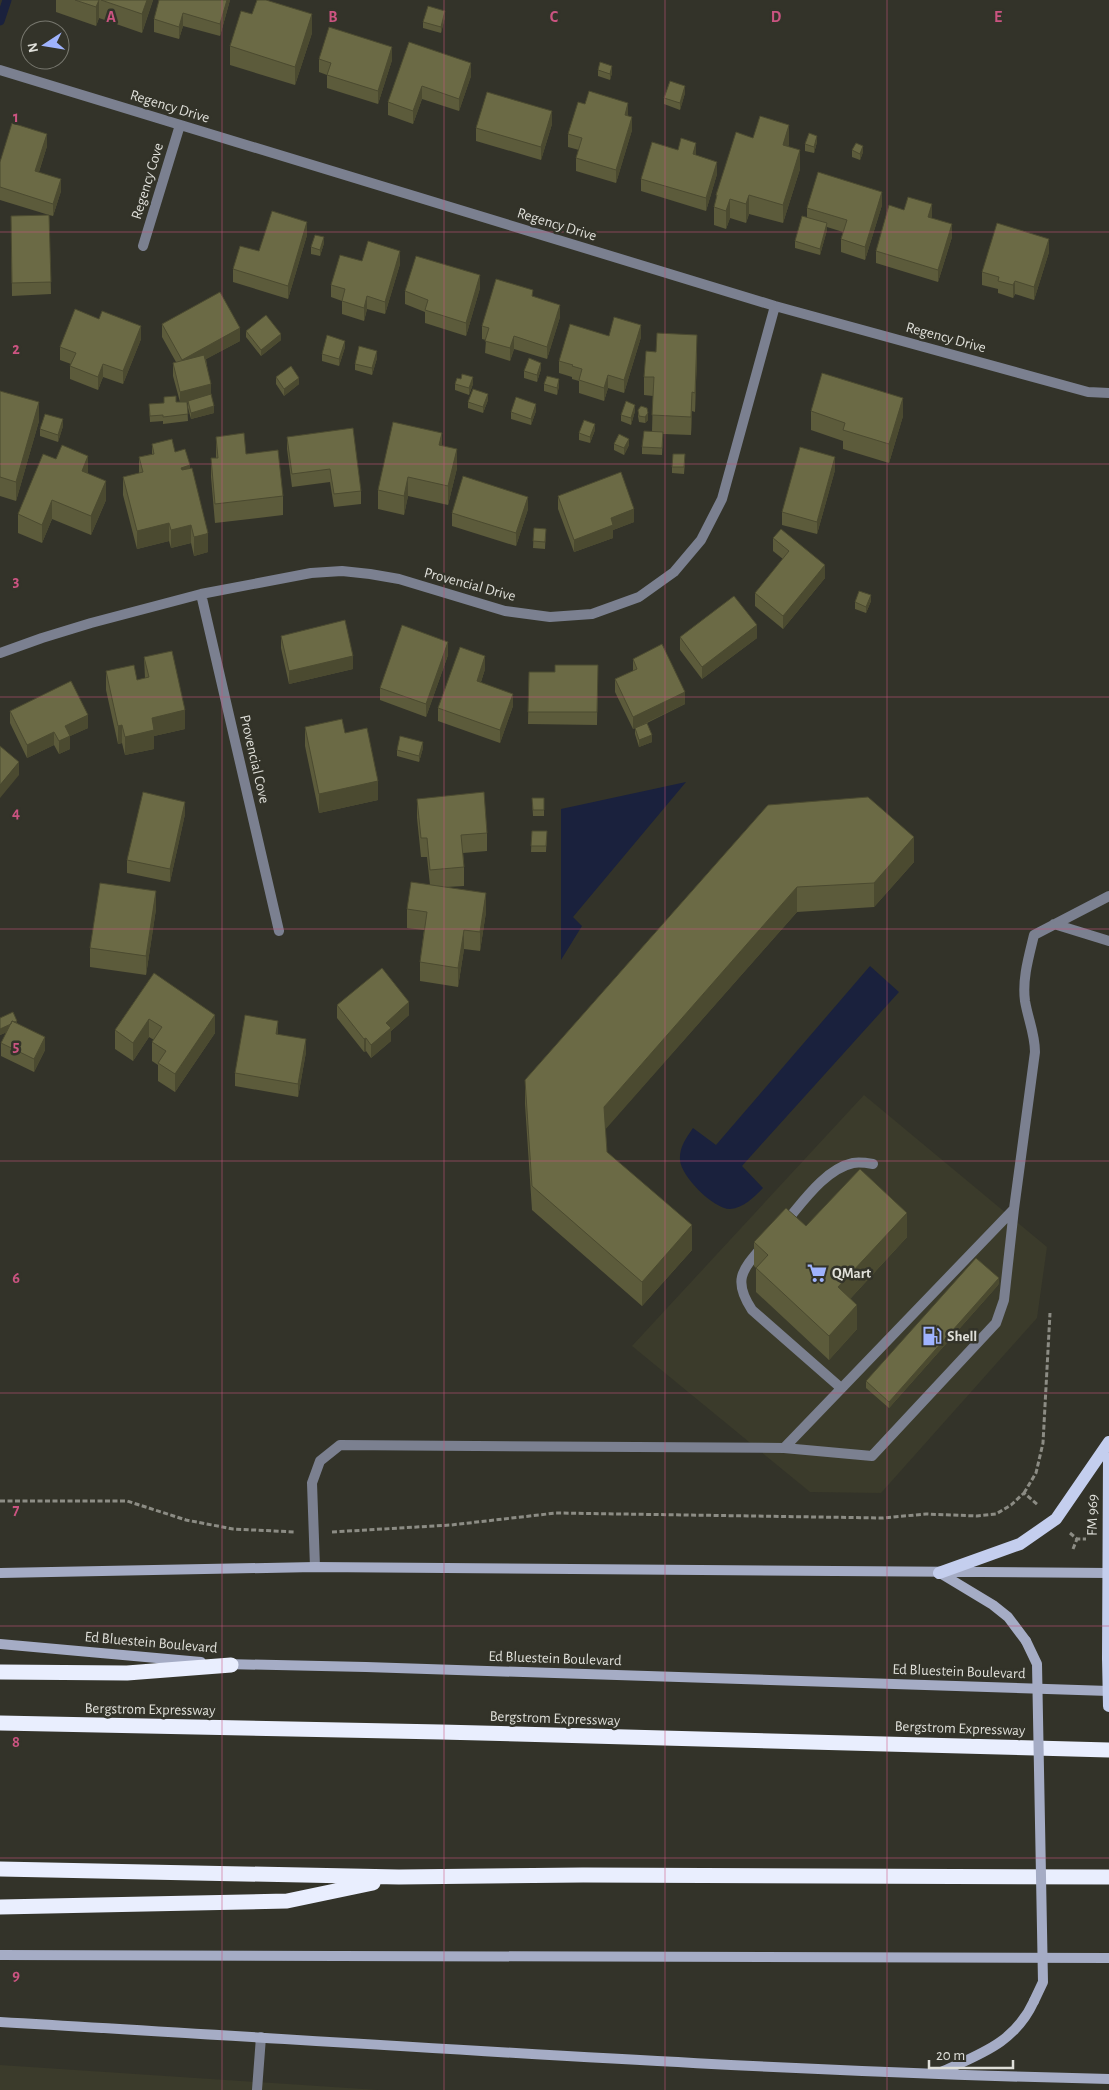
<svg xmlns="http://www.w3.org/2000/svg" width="1109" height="2090" font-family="'Alegreya Sans',sans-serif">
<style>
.built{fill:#3b3b2b}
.water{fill:#1a213d}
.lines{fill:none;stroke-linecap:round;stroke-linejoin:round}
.stream{stroke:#1a213d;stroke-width:9}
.path{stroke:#8c8c84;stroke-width:3;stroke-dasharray:5 2.5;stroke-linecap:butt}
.lane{stroke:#7b8090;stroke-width:10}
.street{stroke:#7b8090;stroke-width:10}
.secondary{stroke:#a5acc5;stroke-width:10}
.primary{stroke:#c4ceee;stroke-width:12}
.highway{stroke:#e9eefe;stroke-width:15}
.secondary-bridge{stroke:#a5acc5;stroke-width:10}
.primary-bridge{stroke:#c4ceee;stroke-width:12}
.wall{fill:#5c5b3b}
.shaded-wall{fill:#4b4a30}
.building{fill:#6b6a45;stroke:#4b4a30}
.grid{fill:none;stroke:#cb5481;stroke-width:1;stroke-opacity:0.55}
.labels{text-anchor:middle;stroke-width:5;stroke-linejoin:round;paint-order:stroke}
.street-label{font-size:15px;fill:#dfdfd9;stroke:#333329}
.poi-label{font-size:15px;font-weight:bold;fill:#dfdfd9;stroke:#333329;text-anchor:start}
.grid-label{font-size:16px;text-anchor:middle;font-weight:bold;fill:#cb5481;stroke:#333329;stroke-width:5;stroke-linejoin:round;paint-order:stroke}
</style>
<rect width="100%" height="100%" fill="#333329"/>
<path class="built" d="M864,1095L1047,1247L1037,1318L881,1493L810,1492L632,1346Z
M0,2065L378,2090H382H0Z"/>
<path class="water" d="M686,782L573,917L582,926L561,960V809Z
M870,966L899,992L742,1166L763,1188C754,1197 744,1208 730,1209C713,1209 681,1176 680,1160C679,1147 687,1137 693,1128L716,1145Z"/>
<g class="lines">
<path class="stream" d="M0,21L7,0"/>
<path class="path" d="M1024,1493L1036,1473L1043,1443L1050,1313
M0,1501H127L186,1520L233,1529L295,1532
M332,1532L451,1525L556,1513L883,1518L926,1514L977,1516L996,1514L1011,1505L1024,1493L1038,1505
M1070,1533L1077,1539H1086
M1073,1549L1077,1539"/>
<path class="lane" d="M1054,924L1109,941
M784,1224C802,1203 825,1169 853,1163C859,1162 867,1163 873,1164
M762,1247C741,1271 733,1281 752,1310L841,1388
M784,1448L1014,1209
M315,1567L312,1483L320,1461L340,1445L784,1448L872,1456L996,1323L1004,1300L1014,1209L1035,1052C1035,1034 1028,1019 1025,1001C1022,979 1029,956 1034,935L1109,896
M257,2090L261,2037"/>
<path class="street" d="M0,70L775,306L1088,392L1109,393
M143,246L180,125
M201,594L279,931
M0,653L42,638L91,623L201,594L311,573L342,571L370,574L399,579L505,611L550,617L592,614L639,597L674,572L701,540L722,499L775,306"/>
<path class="secondary" d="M0,1573L315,1567L1109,1573
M940,1573L993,1605L1008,1617L1026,1641
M0,1644L201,1662
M225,1664L366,1667L1109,1691
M0,1955L1109,1958
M0,2022C369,2043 740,2071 1109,2079
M941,2072C980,2054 1015,2043 1034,2001"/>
<path class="primary" d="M939,1573L1020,1544L1056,1519L1109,1442
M1108,1658L1109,1459"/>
<path class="highway" d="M0,1672L127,1673L231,1665
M0,1723L441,1732L1109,1750
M0,1869L399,1877L583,1875L1109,1877
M0,1907L287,1901L373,1883"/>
<path class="secondary-bridge" d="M1026,1641L1037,1664L1043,1982L1034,2001"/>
<path class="primary-bridge" d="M1108,1658L1109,1706"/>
</g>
<path class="wall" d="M56,0H153L142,33L99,18L96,26L56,12Z
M230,0L220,36L183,26L179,39L154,32V19Z
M445,17L441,33L423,28V22Z
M312,33L295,85L230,65V46Z
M409,42L471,76L459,111L422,99L413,124L388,115V102Z
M319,59L392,60L378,104L327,88V75L319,72Z
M598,70L612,73L610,80L598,76Z
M685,93L680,110L664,104V98Z
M628,116L632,130L616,183L576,171V158L579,150L568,147V134Z
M552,124L541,160L476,141V128Z
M753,138L789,144L788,146L800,169L783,223L749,214L746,223L730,218L726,229L714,225V207L716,200V195Z
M817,142L814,153L805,151V144Z
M47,146L39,172L61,191L53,216L49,215L51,294L12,296L11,229L49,215L0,200V162Z
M852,150L863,152L860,160L852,157Z
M696,155L717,174L706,211L641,191V179Z
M882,205L865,260L841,252V239L843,232L827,227V230L820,255L795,248V241L807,218V208Z
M932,218L952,237L938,282L876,263V251Z
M307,235L288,299L233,282V269Z
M324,243L320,256L311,254V247Z
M1049,252L1034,300L1015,294L1013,298L998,293V289L982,285V272Z
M362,261L400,264L385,314L367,309L364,321L342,314V301L331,297V285Z
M480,288L466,336L425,323V312L405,304V291Z
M533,297L560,317L547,359L514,349L510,361L485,353L486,340L482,339V326Z
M162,324L240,341L206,359L214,413L191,419L188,408V403H187L188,421L163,424V421L150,422L149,404L180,402L173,376V363L176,362L162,337Z
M246,331L281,340L261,356L246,337Z
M609,336L641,337L624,393L608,388L604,401L579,393V381L572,379V377L559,373V361Z
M141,339L123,384L103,377L98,390L70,379V366L71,364L60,360V347Z
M345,347L339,366L322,361V354Z
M697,353L695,412L692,411L691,435L663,434L662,455L642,454V447L652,431L653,396L644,395V377Z
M377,358L372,375L355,370V364Z
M541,369L537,382L524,378V371Z
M276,377L299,384L284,396L276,384Z
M461,379L473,384L469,395L455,390V384Z
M544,384L559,386L557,395L544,391Z
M0,391L39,421L16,501L0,496Z
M488,400L483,413L468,408V402Z
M638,410L648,420L645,423L639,422L638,416Z
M536,411L531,425L511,419V412Z
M635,411L631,425L621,421V415Z
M811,411L903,416L889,463L843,449V441L811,430Z
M63,426L58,442L40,436V429Z
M595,430L590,443L579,440V433Z
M216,437L246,454L283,496V515L215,523L211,477V458H216Z
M287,437L361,491V504L334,507L330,482L292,487L287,449Z
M152,444L175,452L190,468L208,552L194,556L191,543L171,548L169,541L137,549L123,495V477L139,473V457L152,454Z
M614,444L629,445L624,455L614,450Z
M442,446L457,468L448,505L408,496L404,515L378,509V490Z
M685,461L684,474L672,473V467Z
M835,470L817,534L782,525V512Z
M88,474L106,500L91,535L52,519L42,543L18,533V514Z
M558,496L634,522L613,530V538L574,552L558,509Z
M528,509L516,546L452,526V513Z
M534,528L546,529L545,549L533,548Z
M773,538L825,578L783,629L755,606V593L783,559L773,551Z
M871,601L866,613L855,609V602Z
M281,636L353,669L289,684L281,648Z
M680,637L757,638L702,679L680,650Z
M448,655L426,717L380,700V688Z
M144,657L185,729L154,736V749L125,755L122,743L118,744L106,690V671L137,680L145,678Z
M633,659L685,704L641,726L652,742L639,747L635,734V728L633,729L615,692V679L633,671Z
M598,665L597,725L528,724L529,672H555Z
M485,669L481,682L513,706L500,743L438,721V708Z
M10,711L88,728L70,736V749L59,754L54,745L27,758L10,723Z
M305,727L345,733L378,800L319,813L305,746Z
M423,748L419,762L397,756V750Z
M532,798H544V816H533Z
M417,799L487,833V851L463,853L464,867V886L446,887L486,912L480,951L464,949L458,987L420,981V962L424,930L407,928V909L430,885L427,857H421L417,818Z
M768,805L914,862L874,907L797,912L605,1129L607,1152L692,1250L642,1306L532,1210L525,1104V1080Z
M185,814L170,882L127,873V860Z
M532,831H547L546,852H531Z
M156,909L146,975L90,967V948Z
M154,973L215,1033L175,1092L158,1081V1065L152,1061V1042L154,1040L149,1037L133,1061L115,1049V1030Z
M337,1005L409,1015L391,1031V1041L371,1058L366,1051L364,1052L337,1018Z
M0,1018L17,1023L45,1050L34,1072L1,1056V1043L7,1032L0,1035Z
M306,1052L298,1097L235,1086V1073Z
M806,1226L907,1237L850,1299L857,1329L829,1360L756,1292V1268L754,1266V1242Z
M999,1284L889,1408L866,1388V1381Z"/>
<path class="shaded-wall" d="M99,0V18L96,26V7Z
M147,0H153L142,33V14Z
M227,0H230L220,36V24Z
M445,11V17L441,33V27Z
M183,13V26L179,39V27Z
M312,14V33L295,85V67Z
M392,47V60L378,104V91Z
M471,63V76L459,111V99Z
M612,66V73L610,80V74Z
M422,86V99L413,124V111Z
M685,86V93L680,110V103Z
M628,103V115L625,128V115Z
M552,111V124L541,160V147Z
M632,117V130L616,183V170Z
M789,125V144L783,163V145Z
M47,134V146L35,184V171Z
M817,136V142L814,153V147Z
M696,143V156L693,154Z
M863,146V152L860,160V154Z
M800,150V169L783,223V205Z
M717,162V174L706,211V198Z
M61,179V191L53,216V204Z
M882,192V205L865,260V247Z
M749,195V214L746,223V204Z
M730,199V218L726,229V211Z
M932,204V217L928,230V217Z
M307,222V235L288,299V286Z
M827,223V230L820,255V249Z
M952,224V237L938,282V270Z
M324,237V243L320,256V250Z
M1049,239V252L1034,300V287Z
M400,251V264L385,314V302Z
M480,275V288L466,336V323Z
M1015,281V294L1013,298V285Z
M367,296V309L364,321V308Z
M560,305V317L547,359V347Z
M641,325V337L624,393V380Z
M141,326V339L123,384V371Z
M240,328V341L182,372V360Z
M281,334V340L261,356V350Z
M697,335V353L695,412V393Z
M514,336V349L510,361V348Z
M345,341V347L339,366V359Z
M377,351V358L372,375V368Z
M541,363V369L537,382V375Z
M103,364V377L98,390V377Z
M608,375V388L604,401V388Z
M473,377V384L469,395V388Z
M299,378V384L284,396V389Z
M559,379V386L557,395V388Z
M211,384V396L180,405V392Z
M692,392V411L691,435V417Z
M488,394V400L483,413V407Z
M903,398V416L889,463V444Z
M39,402V421L16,501V482Z
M536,404V411L531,425V419Z
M635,405V411L631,425V418Z
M214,406V413L191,419V413Z
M648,413V420L645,423V417Z
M63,419V426L58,442V435Z
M595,424V430L590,443V437Z
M442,433V452L439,445Z
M629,439V445L624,455V448Z
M457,449V468L448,505V486Z
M88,456V475L82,471Z
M835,457V470L817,534V522Z
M190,465V484L181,468Z
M408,477V496L404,515V496Z
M106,481V500L91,535V516Z
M528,497V509L516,546V533Z
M52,500V519L42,543V525Z
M634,509V522L613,530V538L574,552V540L611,518Z
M169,523V541L137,549V531Z
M191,525V543L171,548V530Z
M208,533V552L194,556V537Z
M825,565V578L783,629V616Z
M871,595V601L866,613V607Z
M757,625V638L702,679V667Z
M448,642V655L426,717V704Z
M353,656V669L289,684V671Z
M485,656V669L477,694V681Z
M685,692V704L633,729V717Z
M513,694V706L500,743V730Z
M185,710V729L154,736V749L125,755V737L152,718Z
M88,715V728L70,736V749L59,754V741L65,726Z
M122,725V743L118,744V726Z
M54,732V745L27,758V745Z
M652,735V742L639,747V740Z
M423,742V748L419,762V756Z
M19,762V775L0,798V785Z
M378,781V800L319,813V794Z
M185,802V814L170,882V869Z
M914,837V862L874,907V883Z
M797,887V912L604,1131V1107Z
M156,891V909L146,975V956Z
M486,893V912L480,951V932Z
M464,930V949L458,987V968Z
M409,1002V1015L391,1031V1041L371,1058V1045L386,1023Z
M215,1015V1033L175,1092V1074Z
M149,1019V1037L133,1061V1043Z
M17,1021V1028L0,1035V1029Z
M278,1021V1034L276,1047V1034Z
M45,1037V1050L34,1072V1059Z
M366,1038V1051L364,1052V1039Z
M306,1039V1052L298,1097V1084Z
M907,1213V1237L838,1312V1287Z
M692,1225V1250L642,1306V1282Z
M999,1278V1284L889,1408V1402Z
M857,1305V1329L829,1360V1336Z"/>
<path class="building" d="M75,0H99L96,7Z
M101,0H147L142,14Z
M159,0H227L220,24L183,13L179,27L154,19Z
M257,0H266L312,14L295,67L230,46L241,11L252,14Z
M428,6L445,11L441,27L423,22Z
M329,27L392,47L378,91L327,75L331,63L319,59Z
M409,42L471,63L459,99L422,86L413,111L388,102Z
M600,62L612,66L610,74L598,70Z
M670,81L685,86L680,103L664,98Z
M589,91L628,103L625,115L632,117L616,170L576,158L582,138L568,134L578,102L585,104Z
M487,92L552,111L541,147L476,128Z
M760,116L789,125L783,145L800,150L783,205L749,195L746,204L730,199L726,211L714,207L717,195H716L736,132L753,138Z
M12,123L47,134L35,171L61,179L53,204L0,187V162Z
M809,133L817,136L814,147L805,144Z
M681,138L696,143L693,154L717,162L706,198L641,179L652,142L678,150Z
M856,143L863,146L860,154L852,150Z
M818,172L882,192L865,247L841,239L847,220L807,208Z
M908,197L932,204L928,217L952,224L938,270L876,251L889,205L904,210Z
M272,211L307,222L288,286L233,269L240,246L259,251Z
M49,215L51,282L12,283L11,216Z
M802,216L827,223L820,249L795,241Z
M997,223L1049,239L1034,287L1015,281L1013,285L998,281L999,277L982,272Z
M315,235L324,237L320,250L311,247Z
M368,241L400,251L385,302L367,296L364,308L342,301L345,289L331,285L340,255L362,261Z
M416,256L480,275L466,323L425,310L428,300L405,291Z
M496,279L533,290L532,296L560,305L547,347L514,336L510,348L485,341L489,328L482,326Z
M220,292L240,328L182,360L162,324Z
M75,309L99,319L102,311L141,326L123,371L103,364L98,377L70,366L76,353L60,347Z
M266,315L281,334L261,350L246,331Z
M614,317L641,325L624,380L608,375L604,388L579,380L582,369L572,366L573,365L559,361L570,324L609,336Z
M657,333L697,335L695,393L692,392L691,417L652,415L654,377H644L646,351L656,352Z
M327,335L345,341L339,359L322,354Z
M359,346L377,351L372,368L355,364Z
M204,355L211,384L180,392L173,363Z
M529,358L541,363L537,375L524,371Z
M291,366L299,378L284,389L276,377Z
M822,373L903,398L889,444L843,430L845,423L811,411Z
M462,374L473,377L469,388L455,384L457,378L461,379Z
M547,376L559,379L557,388L544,384Z
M473,389L488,394L483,407L468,402Z
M0,391L39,402L16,482L0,477Z
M211,394L214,406L191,413L188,401Z
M176,396V402H187L188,414L163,417V415L150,416L149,404L164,403V397Z
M516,397L536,404L531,419L511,412Z
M626,401L635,405L631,418L621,415Z
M641,406L647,408L648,413L645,417L639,416L638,410Z
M45,414L63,419L58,435L40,429Z
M584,420L595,424L590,437L579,433Z
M393,422L442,433L439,445L457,449L448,486L408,477L404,496L378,490Z
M353,428L361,491L334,494L330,469L292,474L287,437Z
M644,431L663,432L662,448L642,447Z
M244,433L246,454L278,450L283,496L215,504L211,458H218L216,437Z
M619,434L629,439L624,448L614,444Z
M172,439L175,452L185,449L190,465L181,468L182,470L192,468L208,533L206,534L194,537L191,525L171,530L169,523L137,531L123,477L143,472L139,457L154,454L152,444Z
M62,445L88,456L82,471L106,481L91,516L52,500L42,525L18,514L43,454L56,459Z
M800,447L835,457L817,522L782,512Z
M673,454H685L684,467H672Z
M621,472L634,509L611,518L613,525L574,540L558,496Z
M463,476L528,497L516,533L452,513Z
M534,528L546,529L545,542L533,541Z
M781,529L825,565L783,616L755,593L789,551L773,538Z
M859,591L871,595L866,607L855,602Z
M734,596L757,625L702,667L680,637Z
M345,620L353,656L289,671L281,636Z
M402,625L448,642L426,704L380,688Z
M662,644L685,692L633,717L615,679L637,669L633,659Z
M460,647L485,656L477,681L513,694L500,730L438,708Z
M172,651L185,710L152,718L154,730L125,737L122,725L118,726L106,671L134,665L137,680L149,677L144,657Z
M555,665H598L597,712H528L529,672H555Z
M71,681L88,715L65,726L70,736L59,741L54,732L27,745L10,711Z
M342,719L345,733L367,728L378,781L319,794L305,727Z
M647,723L652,735L639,740L635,728Z
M400,736L423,742L419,756L397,750Z
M0,746L19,762L0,785Z
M143,792L185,802L170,869L127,860Z
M484,792L487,833L461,835L464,867L430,870L427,838H421L417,799Z
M868,797L914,837L874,883L797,887L604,1107L607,1152L692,1225L642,1282L532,1186L525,1080L768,805Z
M532,798H544V810H533Z
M532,831H547L546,846H531Z
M411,882L486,893L480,932L464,930L458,968L420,962L427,912L407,909Z
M100,883L156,891L146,956L90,948Z
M382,968L409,1002L386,1023L391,1028L371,1045L366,1038L364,1039L337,1005Z
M154,973L215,1015L175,1074L158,1063L166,1051L152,1042L162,1027L149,1019L133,1043L115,1030Z
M13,1012L17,1021L15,1022L12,1021L11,1024L0,1029V1018Z
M245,1015L278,1021L276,1034L306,1039L298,1084L235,1073Z
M12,1021L45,1037L34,1059L1,1043Z
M860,1169L907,1213L838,1287L857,1305L829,1336L756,1268L768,1255L754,1242L786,1208L806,1226Z
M976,1258L999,1278L889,1402L866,1381Z"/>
<path class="grid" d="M222,0V2090M444,0V2090M665,0V2090M887,0V2090M0,232H1109M0,464H1109M0,697H1109M0,929H1109M0,1161H1109M0,1393H1109M0,1626H1109M0,1858H1109"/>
<defs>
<symbol id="supermarket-bare" viewBox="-9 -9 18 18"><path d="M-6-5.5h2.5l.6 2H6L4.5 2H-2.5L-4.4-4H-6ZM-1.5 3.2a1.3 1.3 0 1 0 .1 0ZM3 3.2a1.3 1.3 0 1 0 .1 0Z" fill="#9fb3fd" stroke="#333329" stroke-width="2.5" paint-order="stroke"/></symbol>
<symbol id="fuel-bare" viewBox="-9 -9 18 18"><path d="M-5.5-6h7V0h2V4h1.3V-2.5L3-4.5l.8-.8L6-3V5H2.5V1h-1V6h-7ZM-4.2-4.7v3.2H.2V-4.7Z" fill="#9fb3fd" stroke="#333329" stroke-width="2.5" paint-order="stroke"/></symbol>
</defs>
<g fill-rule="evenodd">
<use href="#supermarket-bare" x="803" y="1259" width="28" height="28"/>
<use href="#fuel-bare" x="918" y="1322" width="28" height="28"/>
</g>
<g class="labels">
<g class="street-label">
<text transform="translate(170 106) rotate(17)" y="5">Regency Drive</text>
<text transform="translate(147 181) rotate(-73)" y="5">Regency Cove</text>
<text transform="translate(557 224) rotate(17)" y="5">Regency Drive</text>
<text transform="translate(946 337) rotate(15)" y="5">Regency Drive</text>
<text transform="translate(470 584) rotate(15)" y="5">Provencial Drive</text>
<text transform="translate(255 759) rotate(77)" y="5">Provencial Cove</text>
<text transform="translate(1092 1515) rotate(-89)" y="5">FM 969</text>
<text transform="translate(151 1642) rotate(5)" y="5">Ed Bluestein Boulevard</text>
<text transform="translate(555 1658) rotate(2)" y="5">Ed Bluestein Boulevard</text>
<text transform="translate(959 1671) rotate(2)" y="5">Ed Bluestein Boulevard</text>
<text transform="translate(150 1709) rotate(1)" y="5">Bergstrom Expressway</text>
<text transform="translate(555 1718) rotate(2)" y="5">Bergstrom Expressway</text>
<text transform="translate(960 1728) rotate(2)" y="5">Bergstrom Expressway</text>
</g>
<g class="poi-label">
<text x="832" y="1278">QMart</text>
<text x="947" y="1341">Shell</text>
</g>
</g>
<g class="grid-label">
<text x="111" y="22">A</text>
<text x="333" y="22">B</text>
<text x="554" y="22">C</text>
<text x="776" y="22">D</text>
<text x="998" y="22">E</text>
<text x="16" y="122">1</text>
<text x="16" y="354">2</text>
<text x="16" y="586">3</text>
<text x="16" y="818">4</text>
<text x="16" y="1051">5</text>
<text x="16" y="1283">6</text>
<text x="16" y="1515">7</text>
<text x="16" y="1747">8</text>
<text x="16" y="1980">9</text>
</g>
<g transform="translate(45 45) rotate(258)"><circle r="24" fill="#333329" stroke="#78786f"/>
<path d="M0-4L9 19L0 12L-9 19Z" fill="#9fb3fd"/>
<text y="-8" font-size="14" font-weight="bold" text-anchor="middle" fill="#dfdfd9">N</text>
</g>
<path d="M929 2060v8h84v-8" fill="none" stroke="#dfdfd9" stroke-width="2.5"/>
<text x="936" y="2060" font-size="15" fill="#dfdfd9" stroke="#333329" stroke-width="4" paint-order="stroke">20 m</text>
</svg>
